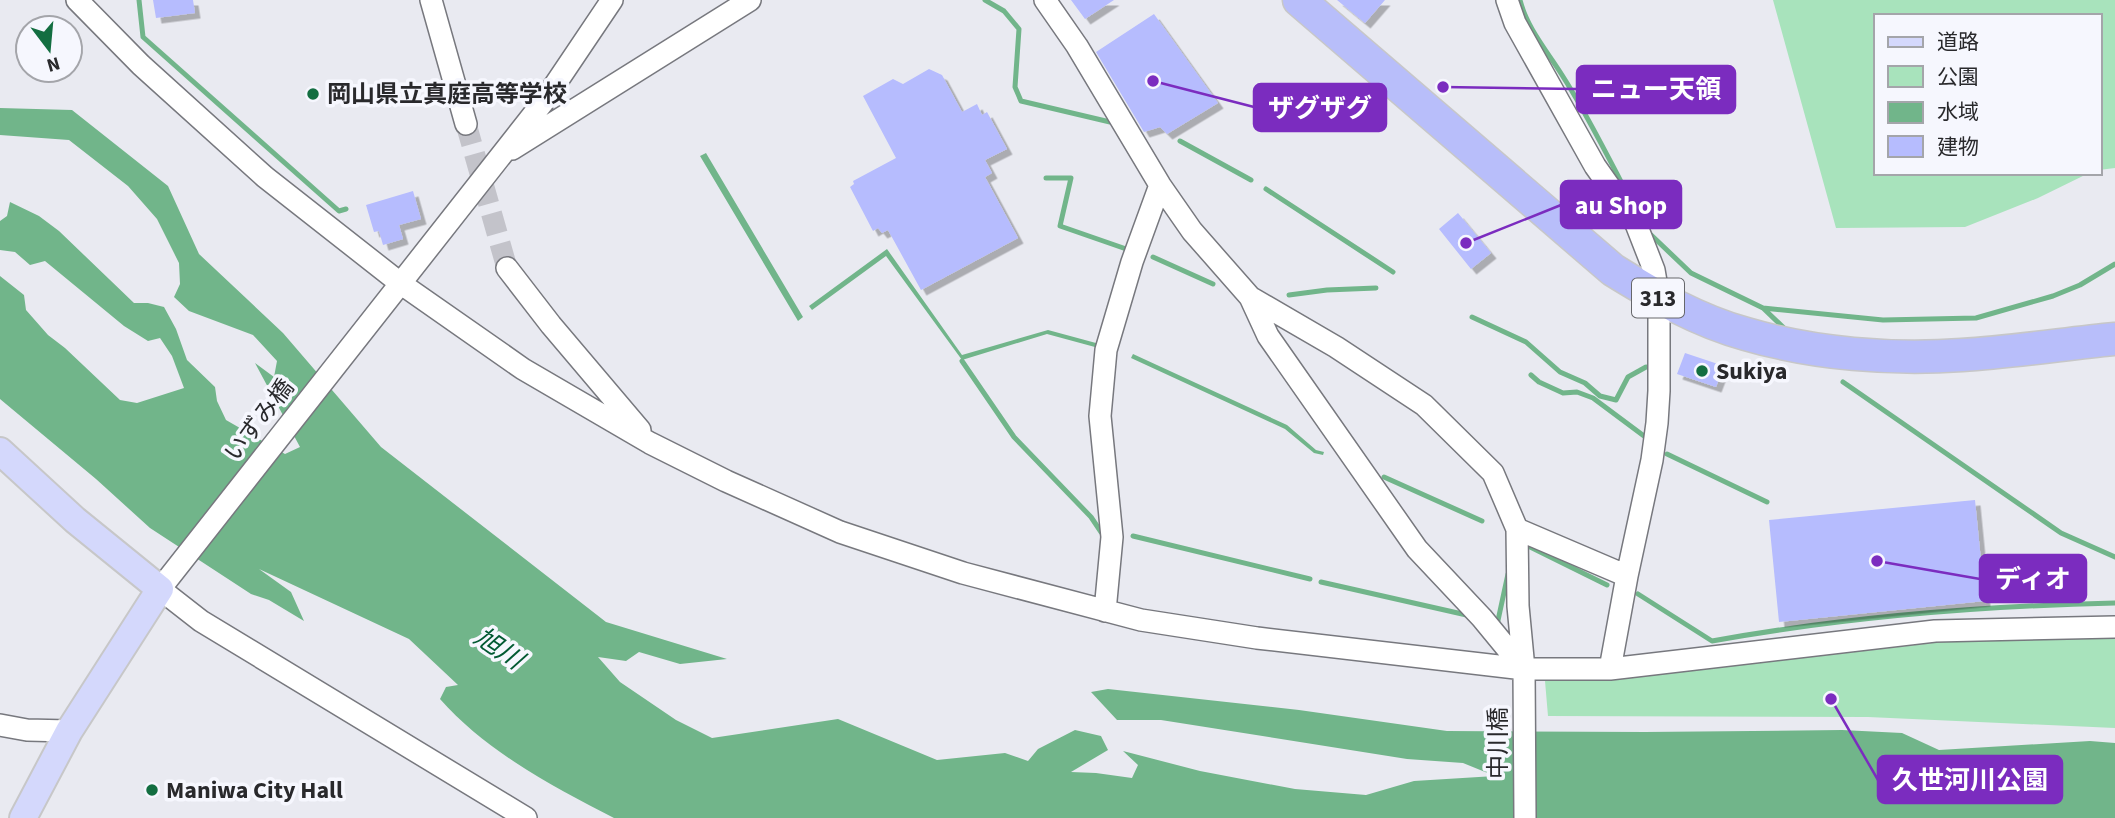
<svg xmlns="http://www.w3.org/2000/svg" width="2115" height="818" font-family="'Source Sans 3','Noto Sans JP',sans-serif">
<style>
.green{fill:#a8e3bc}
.water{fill:#71b58a}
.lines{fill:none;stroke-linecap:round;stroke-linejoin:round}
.stream{stroke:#71b58a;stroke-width:5}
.building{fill:#b6bcfe;filter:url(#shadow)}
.minor-tunnel{stroke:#c3c3ca;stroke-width:21;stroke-dasharray:21 10;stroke-linecap:butt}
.minor-casing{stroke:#77787e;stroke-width:24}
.major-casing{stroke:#c7c7c8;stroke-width:30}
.highway-casing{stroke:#c7c7c8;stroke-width:35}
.minor{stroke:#fff;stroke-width:21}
.major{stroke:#d4d8fc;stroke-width:26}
.highway{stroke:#b8befa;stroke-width:32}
.poi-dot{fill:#136e41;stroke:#f6f7fe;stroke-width:2.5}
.labels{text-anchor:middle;stroke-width:7;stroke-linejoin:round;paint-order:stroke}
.shield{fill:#f6f7fe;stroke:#66676b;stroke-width:2}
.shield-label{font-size:23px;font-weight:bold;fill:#29292c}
.poi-label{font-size:24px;font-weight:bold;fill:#29292c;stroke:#f6f7fe;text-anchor:start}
.street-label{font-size:24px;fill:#29292c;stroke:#f6f7fe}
.water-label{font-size:26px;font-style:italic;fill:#035a33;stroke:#f6f7fe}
.leader{fill:none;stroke:#7b2cbf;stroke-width:2.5}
.callout-dot{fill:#7b2cbf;stroke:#f6f7fe;stroke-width:2.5}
.callout{fill:#7b2cbf;stroke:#7b2cbf;stroke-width:2.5}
.callout-label{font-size:26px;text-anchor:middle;font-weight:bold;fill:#fff}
</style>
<defs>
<filter id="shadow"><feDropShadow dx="5.5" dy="5.5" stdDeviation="0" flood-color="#0004"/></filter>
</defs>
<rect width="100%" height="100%" fill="#e9eaf1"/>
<path class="green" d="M1773,0H2115V168L2099,170V16H1875V173H2089L2038,198L1965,227L1836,228Z
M1968,639H2115V728L1868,717L1548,716L1545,681L1609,680Z"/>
<path class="water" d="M0,108L72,110L168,186L199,254L283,333L381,447L606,622L727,659L680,664L639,652L626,661L598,657L620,682L676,720L712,738L838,719L937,760L1005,753L1028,761L1038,749L1075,730L1101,736L1108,750L1071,772L1096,773L1132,778L1138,765L1123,751L1200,771L1295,789L1366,795L1414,781L1495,776L1463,763L1407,759L1161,720H1117L1091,692L1108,689L1299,710L1447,731L1645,732L1842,730L1902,733L1939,750L2090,741L2115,743V818H614C552,786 487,752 440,699L446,687L458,685L409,639L259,569L291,592L304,621L269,600L251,594L150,528L96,479L0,399V276L24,295L26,310L48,335L65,348L120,400L137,403L184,388L172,356L160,338L148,341L124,326L45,261L30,265L15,252L0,250V221L7,216L10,202L39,216L59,231L134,303H148L164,307L176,329L187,360L215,387L217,401L226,420L285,454L300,447L255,363L274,377L277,361L253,335L189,311L174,297L180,284L179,263L157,219L128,186L69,140L0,135Z
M706,153L803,317L798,321L700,156Z
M887,249L962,355L1048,330L1107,346L1106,350L1047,334L962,360L886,256L812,310L809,306Z
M1133,354L1287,425L1316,450L1324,452L1323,455L1314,453L1285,429L1131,358Z"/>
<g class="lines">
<path class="stream" d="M139,0L143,37L339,211L346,209
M985,0L1004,11L1019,29L1015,87L1021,101L1110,122
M1520,0C1527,28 1547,51 1562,75C1587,114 1608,157 1630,199
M1180,141L1251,180
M1046,178H1071L1060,226L1132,251
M1266,189L1393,272
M1648,232L1691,273L1763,308L1784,328
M1153,257L1213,284
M1289,295L1327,290L1376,288
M1763,308L1883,320L1976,318L2053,296L2080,285L2115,264
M1472,317L1526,342L1560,372L1585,383L1600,396L1616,400L1628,377L1646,367
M962,361L1014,437L1091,517L1101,532
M1531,375L1539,382L1563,393L1577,392L1593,398L1648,439
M1843,382L2061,533L2115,557
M1667,454L1767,502
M1384,477L1482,521
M1133,536L1310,579
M1522,543L1607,585
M1321,582L1471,616
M1638,594L1712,641C1845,617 1979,606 2115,603
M1497,625L1508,574"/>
</g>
<path class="building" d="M153,0H193L195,13L156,18Z
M1071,0H1114L1085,19Z
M1337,0H1385L1365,23Z
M1154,14L1218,103L1167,134L1160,127L1144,132L1096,52Z
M929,69L942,75L962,112L977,104L982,115L987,112L1007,149L985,160L992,173L985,177L1018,238L921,290L888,230L882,233L878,228L873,231L850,187L854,184L853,181L896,158L863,96L893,79L903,84Z
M413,191L421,219L399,225L403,239L383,245L379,231L374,232L366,205Z
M1458,213L1491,253L1471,269L1439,229Z
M1685,353L1724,366L1716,387L1677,374Z
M1975,500L1985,601L1779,622L1769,520Z"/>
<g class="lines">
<path class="minor-tunnel" d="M466,124L507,268"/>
<defs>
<path id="minor" d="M77,0L141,65L265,177L400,283L523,369L650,443L726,481L840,532L963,573L1141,620L1257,638L1524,669H1610L1935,631L2115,627
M431,0L466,124
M1045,0L1077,46L1160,185L1192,231L1250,297L1336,347L1424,405L1493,473L1517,529L1518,606L1524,669L1525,818
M1507,0L1515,23L1595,166L1636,224L1654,270L1659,299V391L1657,423L1652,460L1627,576L1610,669
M512,149L750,0
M507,268L551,325L640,430
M1250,297L1268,336L1417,549L1482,618L1524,669
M1517,529L1627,576
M1105,611L1112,537L1100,416L1106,350L1132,262L1160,185
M0,725L27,730L69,731
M526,818L201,621L160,589L544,101L612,0"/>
<path id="major" d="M0,451L75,520L160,589L69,731L23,818"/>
<path id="highway" d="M1299,0L1613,270C1655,296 1698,321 1746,334C1814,354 1892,360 1962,355C2013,352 2064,344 2115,339"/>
</defs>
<use href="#minor" class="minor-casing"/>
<use href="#major" class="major-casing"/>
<use href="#highway" class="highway-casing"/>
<use href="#minor" class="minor"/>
<use href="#major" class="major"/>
<use href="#highway" class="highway"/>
</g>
<g class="poi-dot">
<circle cx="313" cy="94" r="7"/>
<circle cx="1702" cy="371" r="7"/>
<circle cx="152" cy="790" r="7"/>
</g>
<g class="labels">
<rect class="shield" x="1632" y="278.5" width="52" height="39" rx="5"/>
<g class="shield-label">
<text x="1658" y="306">313</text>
</g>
<g class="poi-label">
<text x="327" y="102">岡山県立真庭高等学校</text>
<text x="1716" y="379">Sukiya</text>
<text x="166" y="798">Maniwa City Hall</text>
</g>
<g class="street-label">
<text transform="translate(259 420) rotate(-52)" y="8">いずみ橋</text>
<text transform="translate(1498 743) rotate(-90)" y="8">中川橋</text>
</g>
<g class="water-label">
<text transform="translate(499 648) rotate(34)" y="9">旭川</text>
</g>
</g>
<path class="leader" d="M1443 87L1577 89M1153 81L1254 107M1466 243L1561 205M1877 561L1980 579M1831 699L1878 780"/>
<g class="callout-dot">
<circle cx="1443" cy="87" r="7"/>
<circle cx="1153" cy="81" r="7"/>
<circle cx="1466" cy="243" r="7"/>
<circle cx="1877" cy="561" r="7"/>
<circle cx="1831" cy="699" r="7"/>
</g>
<g class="callout">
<rect x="1577" y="66" width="158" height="47" rx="7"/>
<rect x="1254" y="84" width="132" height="47" rx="7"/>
<rect x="1561" y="181" width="120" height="47" rx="7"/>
<rect x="1980" y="555" width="106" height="47" rx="7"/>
<rect x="1878" y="756" width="184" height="47" rx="7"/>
</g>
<g class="callout-label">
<text x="1656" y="98">ニュー天領</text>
<text x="1320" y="117">ザグザグ</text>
<text x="1621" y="214">au Shop</text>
<text x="2033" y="588">ディオ</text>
<text x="1970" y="789">久世河川公園</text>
</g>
<rect x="1874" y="14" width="228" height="161" fill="#f6f7fe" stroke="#a4a5aa" stroke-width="2"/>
<rect x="1888" y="37" width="35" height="10" fill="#d4d8fc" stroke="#a4a5aa" stroke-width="2"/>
<text x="1937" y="49" font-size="21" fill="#29292c">道路</text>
<rect x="1888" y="66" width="35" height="21" fill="#a8e3bc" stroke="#a4a5aa" stroke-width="2"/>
<text x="1937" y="84" font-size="21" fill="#29292c">公園</text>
<rect x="1888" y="102" width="35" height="21" fill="#71b58a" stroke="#a4a5aa" stroke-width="2"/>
<text x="1937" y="119" font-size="21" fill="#29292c">水域</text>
<rect x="1888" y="136" width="35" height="21" fill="#b6bcfe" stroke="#a4a5aa" stroke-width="2"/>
<text x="1937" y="154" font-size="21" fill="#29292c">建物</text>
<g transform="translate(49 49) rotate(164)"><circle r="33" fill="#f6f7fe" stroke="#a4a5aa" stroke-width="2"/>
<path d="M0-5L12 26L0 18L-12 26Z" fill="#136e41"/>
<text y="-10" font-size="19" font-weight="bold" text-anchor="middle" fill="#29292c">N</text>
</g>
</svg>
